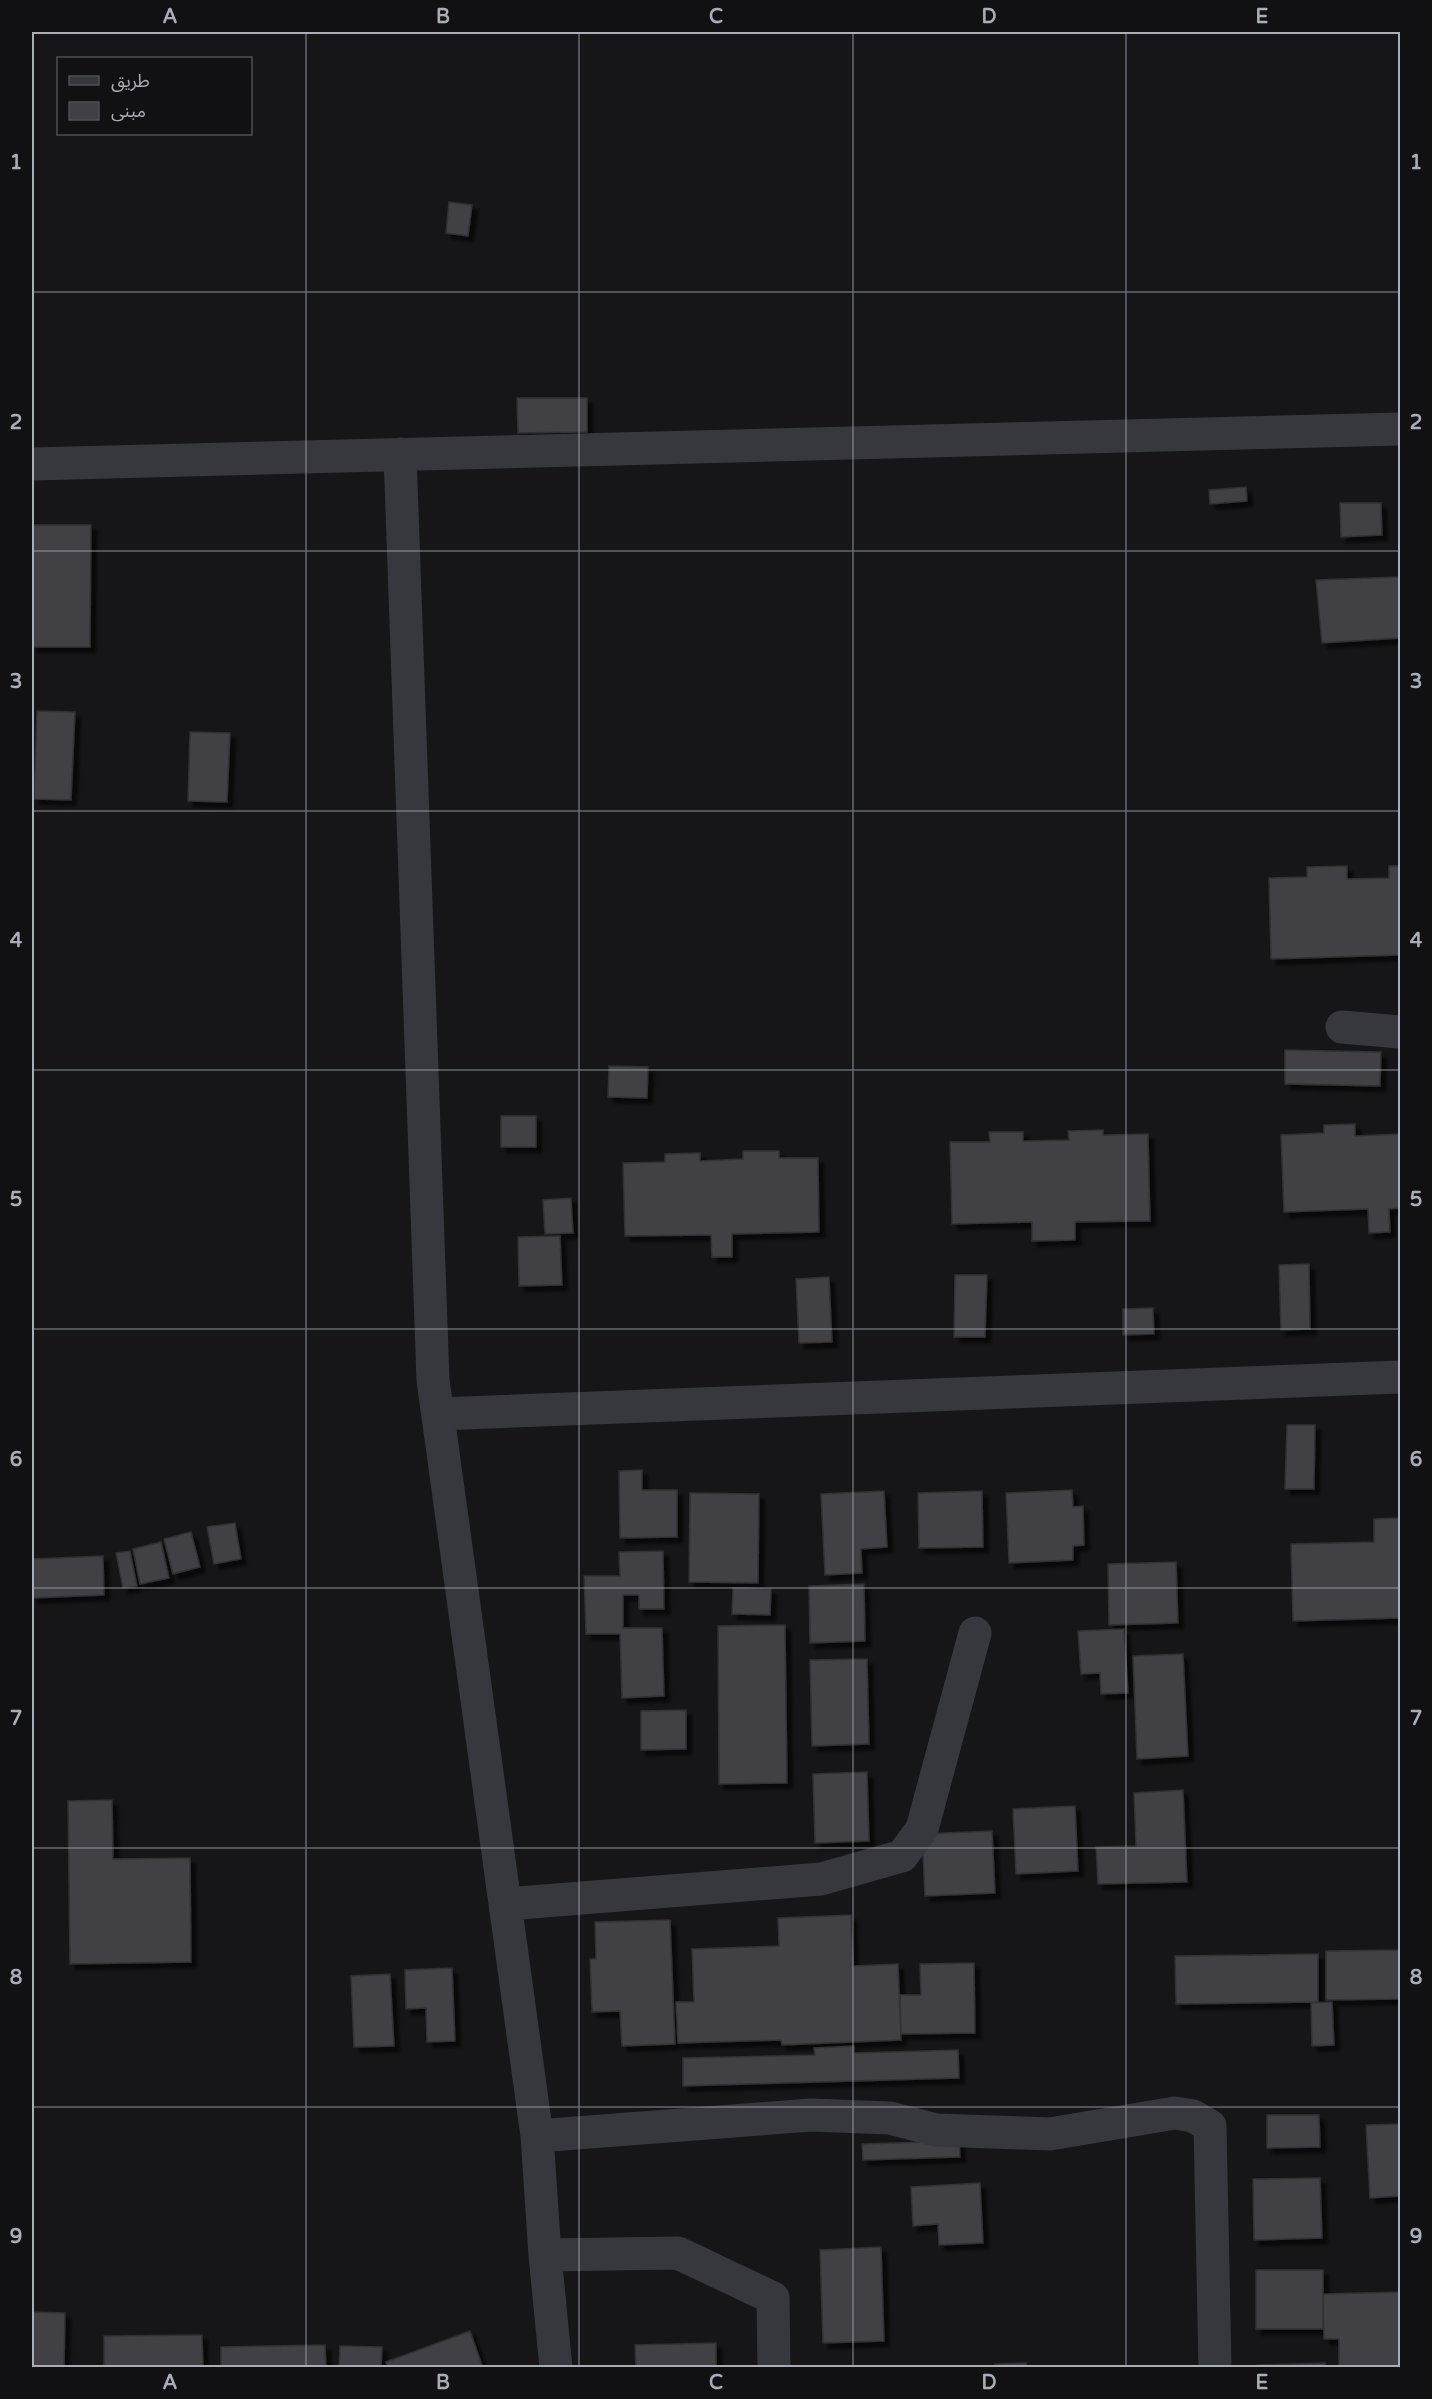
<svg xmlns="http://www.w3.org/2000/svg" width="1432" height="2399" font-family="'Varela Round','Noto Sans Arabic',sans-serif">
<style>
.building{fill:#404145;stroke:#303034;stroke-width:1.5;filter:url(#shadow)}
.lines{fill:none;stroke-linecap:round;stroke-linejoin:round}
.minor{stroke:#37383d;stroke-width:33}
.grid{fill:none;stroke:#a8adb8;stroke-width:1.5;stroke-opacity:0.55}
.neatline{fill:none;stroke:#a8adb8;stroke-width:2}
.grid-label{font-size:20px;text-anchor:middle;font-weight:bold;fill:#a8adb8}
</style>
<defs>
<filter id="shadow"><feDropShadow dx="5.5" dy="5.5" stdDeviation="1.5" flood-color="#0009"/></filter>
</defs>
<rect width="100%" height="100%" fill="#161618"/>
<path class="building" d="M449,202L472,205L468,236L446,233Z
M517,398H587V432L518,433Z
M1246,487L1247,501L1210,504L1209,490Z
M1340,503H1381L1382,535L1341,537Z
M32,525H91L90,647H32Z
M1400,577V638L1322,643L1316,580Z
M37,711L75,712L71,800L34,799Z
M190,732L230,733L227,802L188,801Z
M1347,866V879L1389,878V866H1400V955L1271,959L1269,878L1307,877V867Z
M1285,1050L1381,1052L1380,1086L1285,1084Z
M609,1066L648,1067L647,1098L608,1097Z
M501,1116H536V1147H501Z
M1355,1124V1136L1400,1134V1208L1389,1209L1390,1232L1369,1233L1368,1209L1284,1212L1281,1135L1324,1133V1125Z
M1103,1130V1135L1148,1134L1150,1221L1075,1222V1240L1032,1241V1222L952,1224L950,1142H990L989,1132H1023V1141L1069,1140L1068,1131Z
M743,1151H779V1158H818L819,1232L732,1234V1257H712L711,1235L625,1236L623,1163L665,1162V1154L700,1153V1161L743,1159Z
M571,1198L573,1233L545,1234L543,1200Z
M560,1236L562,1285L519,1286L518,1237Z
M1309,1264L1310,1329L1281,1330L1279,1265Z
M955,1275H987L985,1337H954Z
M829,1277L832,1342L799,1343L796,1279Z
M1153,1308L1154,1334L1123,1335V1309Z
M1287,1425H1315L1314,1489H1285Z
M642,1470V1490H677V1537L620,1538L619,1471Z
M1072,1490L1073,1507L1083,1506L1084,1545L1073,1546V1560L1009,1563L1006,1493Z
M884,1491L887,1547L861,1549L862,1573L825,1575L821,1494Z
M982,1491L983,1547L919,1548L918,1493Z
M690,1493L759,1494L758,1583L689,1582Z
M1399,1518L1400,1618L1293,1621L1291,1544L1374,1542V1519Z
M235,1523L241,1559L214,1564L207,1527Z
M191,1532L200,1567L173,1574L164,1539Z
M161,1542L169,1578L140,1584L133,1549Z
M130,1551L137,1586L123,1588L116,1553Z
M663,1551L664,1609H639V1595H623V1628H662L664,1696L622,1698L620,1634H586L584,1576H620L619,1552Z
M103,1556L104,1595L32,1598V1559Z
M1176,1562L1178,1623L1109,1625L1108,1564Z
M864,1584L865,1641L810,1643L809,1586Z
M733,1588L771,1589L770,1615L732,1614Z
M785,1625L787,1783L719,1784L718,1626Z
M1124,1629L1128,1693L1101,1694L1100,1673L1081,1674L1078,1631Z
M1183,1654L1188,1756L1137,1759L1133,1656Z
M867,1659L869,1744L812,1746L810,1660Z
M686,1710V1749L641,1750V1711Z
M867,1772L869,1841L815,1843L813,1774Z
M1183,1790L1187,1882L1098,1884L1096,1847L1136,1846L1134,1793Z
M112,1800L113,1859L190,1858L191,1962L70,1964L68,1801Z
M1075,1806L1078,1871L1016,1874L1013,1809Z
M992,1831L995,1893L925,1896L922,1834Z
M851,1915L853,1966L898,1964L901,2040L782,2045L781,2040L678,2043L676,2002H694L692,1949L779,1946L778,1918Z
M670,1920L675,2044L622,2046L620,2011L592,2012L590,1959H596L595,1922Z
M1400,1950V1999L1326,2000V1951Z
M1318,1954V2002L1176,2004L1175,1956Z
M974,1963L975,2033L901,2034L900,1995H921L920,1964Z
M452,1968L455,2041L427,2042L426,2008L406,2009L405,1970Z
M390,1974L394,2046L354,2047L351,1976Z
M1332,2002L1334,2045L1312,2046L1311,2003Z
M854,2046V2053L958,2050L959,2078L683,2086V2058L815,2055L814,2048Z
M1267,2115H1319L1320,2147L1267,2148Z
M1400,2124V2196L1370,2198L1366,2125Z
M959,2141L960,2157L863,2160L862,2144Z
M1320,2178L1322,2238L1254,2240L1253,2179Z
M980,2183L983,2243L939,2245L938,2224L913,2226L911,2187Z
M881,2247L884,2341L823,2343L820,2250Z
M1256,2270H1323V2329H1256Z
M1400,2292V2368H1339V2339H1324L1323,2294Z
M32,2312L65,2313L64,2368H32Z
M470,2331L483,2368H388L386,2362Z
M202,2335L203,2368H104V2336Z
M716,2343V2368H636L635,2345Z
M325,2345L326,2368H221V2347Z
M340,2346L382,2347L381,2368H339Z
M1026,2363L1027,2368H995V2364Z
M1325,2363V2368H1257V2365Z"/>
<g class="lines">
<path class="minor" d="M400,454L433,1380L537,2136L545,2255L556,2368
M32,464L1400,429
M1342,1027L1400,1032
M439,1414L1400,1377
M507,1904L821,1879L902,1856L922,1829L975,1633
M537,2136L811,2115L890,2118L936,2130L1050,2134L1175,2113L1193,2116L1210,2126L1215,2368
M545,2255L678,2253L773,2298L774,2368"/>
</g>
<path class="grid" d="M306,32V2368M579,32V2368M853,32V2368M1126,32V2368M32,292H1400M32,551H1400M32,811H1400M32,1070H1400M32,1329H1400M32,1588H1400M32,1848H1400M32,2107H1400"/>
<rect width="1432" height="2399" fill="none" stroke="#111113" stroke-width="66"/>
<rect x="57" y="57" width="195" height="78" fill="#111113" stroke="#4d4f55" stroke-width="1.5"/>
<rect x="69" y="76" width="30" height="9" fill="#37383d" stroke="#4d4f55" stroke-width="1.5"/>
<text x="111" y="87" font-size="18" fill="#a8adb8">طريق</text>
<rect x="69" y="102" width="30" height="18" fill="#404145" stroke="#4d4f55" stroke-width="1.5"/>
<text x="111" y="117" font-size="18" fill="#a8adb8">مبنى</text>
<rect x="33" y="33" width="1366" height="2333" class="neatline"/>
<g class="grid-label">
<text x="170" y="23">A</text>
<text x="443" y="23">B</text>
<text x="716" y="23">C</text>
<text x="989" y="23">D</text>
<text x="1262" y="23">E</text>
<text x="16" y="169">1</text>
<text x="1416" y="169">1</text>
<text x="16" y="429">2</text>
<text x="1416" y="429">2</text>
<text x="16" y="688">3</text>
<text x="1416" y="688">3</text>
<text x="16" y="947">4</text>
<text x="1416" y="947">4</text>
<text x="16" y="1206">5</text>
<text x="1416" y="1206">5</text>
<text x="16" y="1466">6</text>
<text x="1416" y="1466">6</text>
<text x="16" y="1725">7</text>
<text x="1416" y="1725">7</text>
<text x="16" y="1984">8</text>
<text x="1416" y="1984">8</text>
<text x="16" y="2243">9</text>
<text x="1416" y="2243">9</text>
<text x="170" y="2389">A</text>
<text x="443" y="2389">B</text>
<text x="716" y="2389">C</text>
<text x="989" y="2389">D</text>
<text x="1262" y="2389">E</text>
</g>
</svg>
